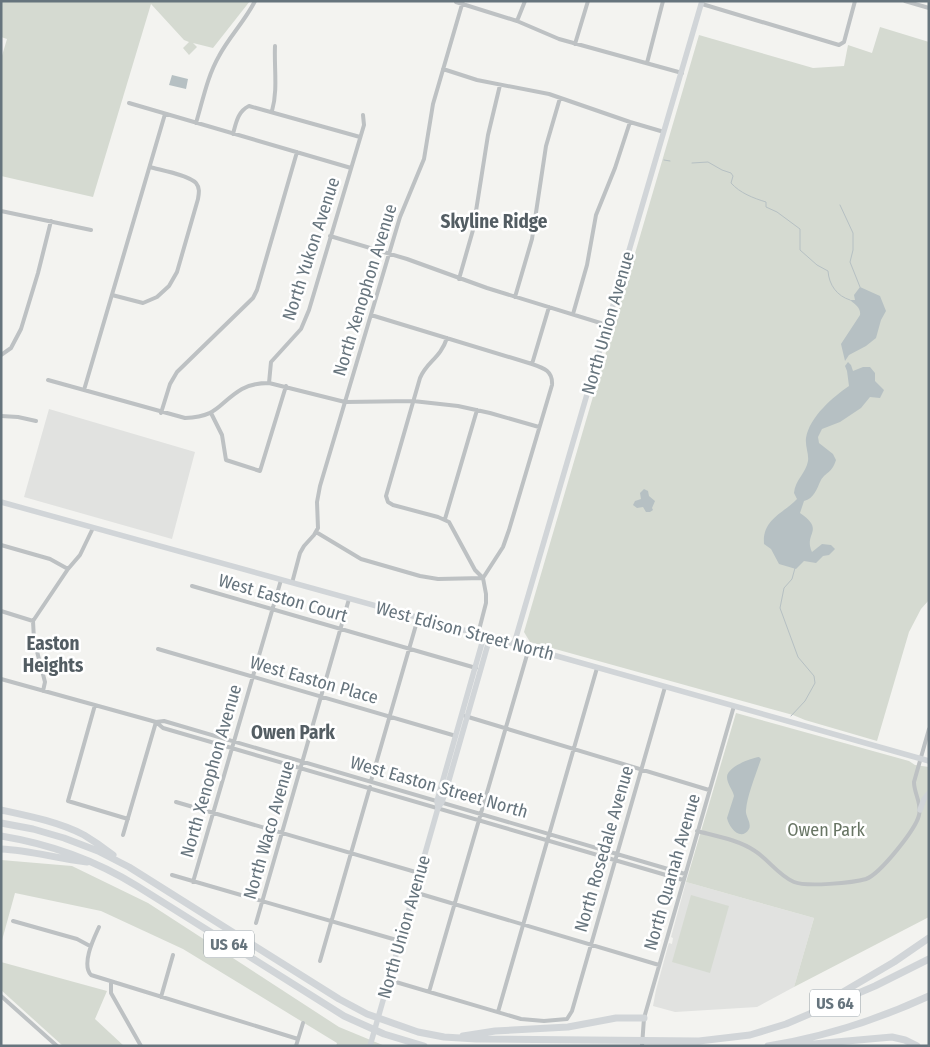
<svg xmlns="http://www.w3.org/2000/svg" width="930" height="1047" font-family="'Fira Sans Condensed',sans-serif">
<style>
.built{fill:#e1e2e0}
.green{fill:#d5dad1}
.water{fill:#b6c0c3}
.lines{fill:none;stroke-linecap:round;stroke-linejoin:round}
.stream{stroke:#b6c0c3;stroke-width:1}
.street{stroke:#bdc1c3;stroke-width:4}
.secondary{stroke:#d1d5d8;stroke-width:5.5}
.highway{stroke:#d1d5d8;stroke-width:7}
.labels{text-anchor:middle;stroke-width:5;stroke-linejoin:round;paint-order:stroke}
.shield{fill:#fff;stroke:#949ea4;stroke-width:1}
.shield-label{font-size:16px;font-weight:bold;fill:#66747d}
.street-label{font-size:18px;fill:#66747d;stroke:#fff}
.park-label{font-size:18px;fill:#687564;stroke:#fff}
.neighbourhood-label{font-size:19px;font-weight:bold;fill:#535d63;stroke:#fff}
</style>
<rect width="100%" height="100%" fill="#f3f3f0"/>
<path class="built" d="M49,409L195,452L172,539L24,497Z
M686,882L814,918L794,987L757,1007L675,1012L653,1006L656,990L668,946L669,943L672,944L673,938L671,937Z"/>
<path class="green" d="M1,1H250L213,48L193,43L197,47L189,55L183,48L189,42L184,40L151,4L93,197L1,176V59L7,39L1,37Z
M880,27L929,42V600L921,609L909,632L877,741L805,720L793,715L530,642L524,632L699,35L813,68L844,66L848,45L872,53Z
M736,713L909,761L915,765L929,767V917L794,987L814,918L686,882Z
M1,860L72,866L148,903L339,1027L385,1046H336L337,1043L183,949L101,911L15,893L1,944Z
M691,895L729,906L710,973L672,962Z
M1,962L107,991L95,1019L124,1046H63L1,990Z"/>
<path class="water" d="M172,75L188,79L186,89L169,85Z
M860,287L880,296L886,311L881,320L876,338L866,346L849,355L845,361L841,344L860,315C861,308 856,305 850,300H855L854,295Z
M848,362L851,365L853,371L863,367H870L875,373V381L884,390L880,398L870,397L861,408L840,422L822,429L818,437L819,443L833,454L836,460C832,473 826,472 821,480C817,488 814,499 804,501L800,513C826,531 803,533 812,552L822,544L831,545L835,549L829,555L823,556L816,563L804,561L796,569L779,564L771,549L764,544C762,519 784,513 797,499L794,493C795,480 806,473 808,461C809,454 805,446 806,438C809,417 834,396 849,386L847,371L845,366Z
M644,489L648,491L649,496L655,501L652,508L653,510L650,512H646L643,507L637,508L633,505L635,501L641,499L640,493Z
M759,757L761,759C756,774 747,796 746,810C745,816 752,823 749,829C741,842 729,828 727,818L734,796C733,790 727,784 727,777C727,767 751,758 759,757Z"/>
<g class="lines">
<path class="stream" d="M664,160L670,161
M692,163L708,162L722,170L731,173L733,176L731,183C740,193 753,198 766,202V207L777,212L800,229V250L817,265L828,271C829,285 837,296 850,300
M840,205L853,233V250L850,262L860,287
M791,716L805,701L815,683L814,676L798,657L780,608L784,588L792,579L795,568"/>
<path class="street" d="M905,1L929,8
M456,2L517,21L559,39L682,73
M702,4L839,45L844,42L855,1
M517,21L525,1
M575,44L588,1
M647,63L663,1
M443,69L477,80L549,94L630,122L664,132
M129,103L351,168
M272,111C278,90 274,68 275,46
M196,123C203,100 207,77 219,56C229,37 245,21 255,1
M233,134C236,123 238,111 249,106L360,137
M1,211L91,230
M330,236L407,259L487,288L607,325
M459,279L473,230L488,135L500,85
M112,295L143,303L157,297L169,286L177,272L198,199C199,193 200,188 196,183C189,175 160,170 150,167
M515,297L532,239L546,146L560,98
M573,314L587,265L596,215L615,168L630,122
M371,315L532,364C544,368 553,371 552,385L509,530L503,547L483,578L486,594V603L478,634
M447,338C440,359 427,361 420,378L386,496L388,502L393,505L438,517L449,522L475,570L483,578
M1,355L11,348L21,329L38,273L51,221
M532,364L549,307
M48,380L185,418C219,417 218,403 242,389C251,384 259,383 269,383L345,402L413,401L458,406L490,413L539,427
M269,383L271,362L301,329L309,310L364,125L363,115
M84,390L165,114
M161,413L170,384L177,372L253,298L257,290L297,152
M211,413L222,435L226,460L260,471L286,386
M1,416L18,417L36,421
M445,519L477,410
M316,532L361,559L420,576L438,579L483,578
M1,545L50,559L68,569
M292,583L300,553L304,546L314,535L318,528L317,502L320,486L400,217L424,159L433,104L463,1
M192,586L476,668
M1,611L33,621
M158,649L456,736
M1,679L156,722L163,728L683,880
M43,691L45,682L34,640L33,621L68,569L80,555L93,528
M95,705L68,801L128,819
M465,716L709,790
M156,722L164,721L685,874
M371,781L418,618
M176,802L419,873
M697,831C716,836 739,840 755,851C769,860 778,875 794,882C806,887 853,883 866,879C880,874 916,829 919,815C922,803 914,794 914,782L929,729
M123,835L156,722
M172,875L400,941
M193,882L281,580
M414,892L659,965
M13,921L77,939L90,946
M256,923L349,599
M99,927C94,938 81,964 91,975L298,1039
M320,961L370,787
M389,980L521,1019L544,1021L567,1019L572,1011L665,687
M111,982V993L141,1046
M429,992L529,648
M1,996L57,1046
M161,997L173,955
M498,1012L597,668
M296,1046L303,1023
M642,1046L644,1018L734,706"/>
<path class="secondary" d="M1,502L514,644L929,761
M514,644L702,1
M438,808L437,801L484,636
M920,810L924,799L929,793
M370,1046L438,808L442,802L447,787L490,637"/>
<path class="highway" d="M1,810C29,816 59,822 84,835C94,841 104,848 113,855
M1,823L33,829L64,838L98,851L129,867L339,999L367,1014L418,1032L444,1037L476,1039L699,1041L750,1035L786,1024L875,986L929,959
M1,836C50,844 95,860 137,886L344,1016L384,1034L424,1046
M1,849C30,850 58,859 87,862
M821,1005L894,962L929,938
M463,1036L495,1031L568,1027L616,1018H644
M768,1046C824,1037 877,1020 929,996
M791,1046L892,1037L905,1040L917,1046"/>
</g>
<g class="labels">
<g class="shield">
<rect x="204" y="930.5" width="50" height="27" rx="4"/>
<rect x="810" y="989.5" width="50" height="27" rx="4"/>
</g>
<g class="shield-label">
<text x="229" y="950">US 64</text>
<text x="835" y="1009">US 64</text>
</g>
<g class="street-label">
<text transform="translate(311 249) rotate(-72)" y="6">North Yukon Avenue</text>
<text transform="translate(365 290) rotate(-73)" y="6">North Xenophon Avenue</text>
<text transform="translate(608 323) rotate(-74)" y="6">North Union Avenue</text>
<text transform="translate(283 598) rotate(16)" y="6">West Easton Court</text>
<text transform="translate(465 631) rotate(15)" y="6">West Edison Street North</text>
<text transform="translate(314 680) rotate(16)" y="6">West Easton Place</text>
<text transform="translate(211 771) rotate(-74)" y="6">North Xenophon Avenue</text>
<text transform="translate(439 787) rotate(16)" y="6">West Easton Street North</text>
<text transform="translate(269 830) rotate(-74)" y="6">North Waco Avenue</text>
<text transform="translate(604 849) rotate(-74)" y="6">North Rosedale Avenue</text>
<text transform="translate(672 872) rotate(-74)" y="6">North Quanah Avenue</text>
<text transform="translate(404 927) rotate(-74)" y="6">North Union Avenue</text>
</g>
<g class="park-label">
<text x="826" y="836">Owen Park</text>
</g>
<g class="neighbourhood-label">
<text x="494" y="228">Skyline Ridge</text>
<text x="53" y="650">Easton<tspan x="53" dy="22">Heights</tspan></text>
<text x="293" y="739">Owen Park</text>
</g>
</g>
<rect width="930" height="1047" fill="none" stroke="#66747d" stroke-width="5"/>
</svg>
